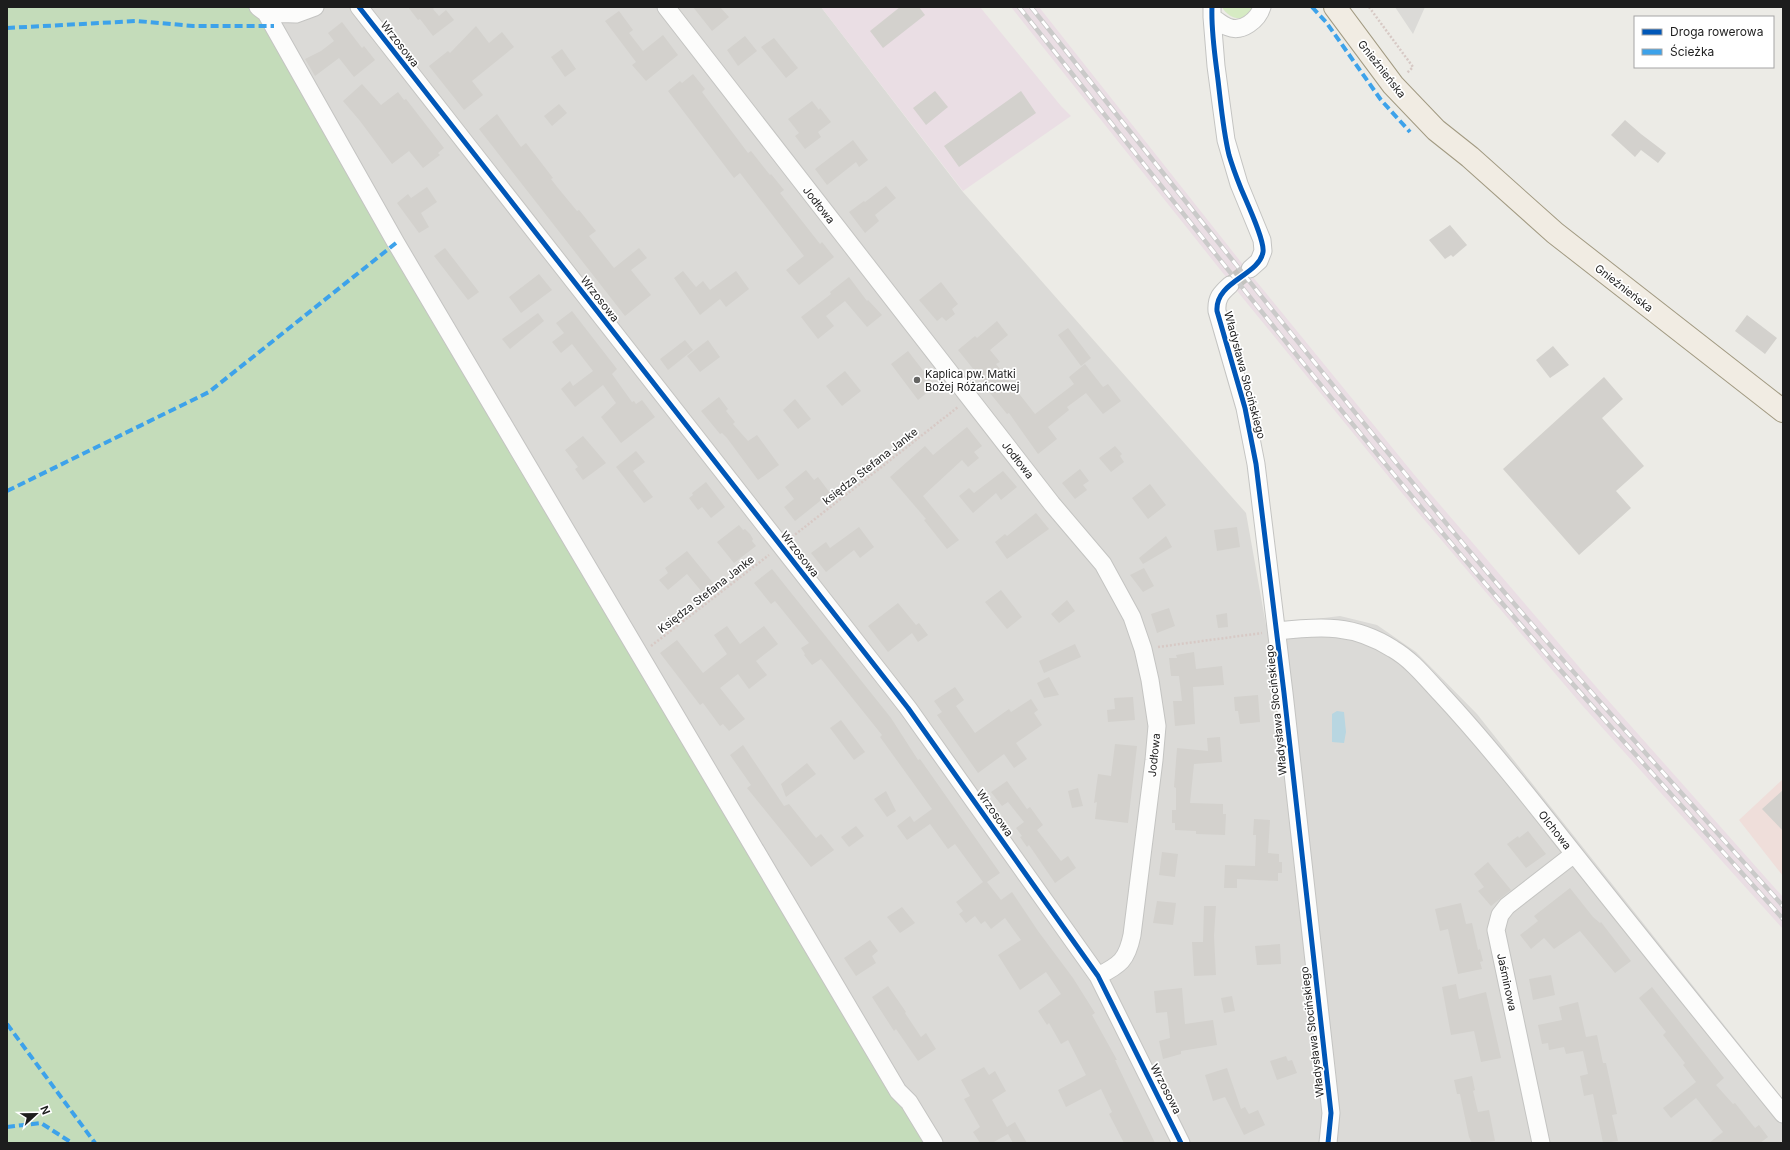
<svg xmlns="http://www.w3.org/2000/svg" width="1790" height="1150" font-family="Inter,sans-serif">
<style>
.residential{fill:#dbdad7}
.commercial{fill:#efdeda}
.industrial{fill:#eadee4}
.grass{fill:#d6ebc3}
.forest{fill:#c4dcba}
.water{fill:#b8d6e1}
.building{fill:#d3d1cd}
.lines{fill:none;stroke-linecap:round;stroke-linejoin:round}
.minor-tunnel{stroke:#c3c2be;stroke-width:17;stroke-dasharray:17 8;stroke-linecap:butt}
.minor-casing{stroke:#c4c4c2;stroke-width:19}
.major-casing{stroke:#a29a82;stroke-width:24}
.path{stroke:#d7c9c5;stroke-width:2.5;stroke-dasharray:2 2;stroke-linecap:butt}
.minor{stroke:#fcfcfb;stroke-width:17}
.major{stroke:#f1ece3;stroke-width:22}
.rail-casing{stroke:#cacac9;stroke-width:4.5}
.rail{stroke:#fff;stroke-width:3;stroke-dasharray:9;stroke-linecap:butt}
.quiet{stroke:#3da2ea;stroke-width:4;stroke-dasharray:8 4;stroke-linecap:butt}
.cycleway-casing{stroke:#fff;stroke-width:8}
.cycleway{stroke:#0057b8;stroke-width:5}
.poi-dot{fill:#656563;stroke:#fff;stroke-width:1.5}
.labels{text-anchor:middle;stroke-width:3.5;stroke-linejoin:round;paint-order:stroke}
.street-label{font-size:11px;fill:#1d1d1d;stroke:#fff}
.poi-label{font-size:11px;fill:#1d1d1d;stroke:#fff;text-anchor:start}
</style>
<rect width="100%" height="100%" fill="#ecebe6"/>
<path class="residential" d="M301,7H821L963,192L1246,513L1266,625L1340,616L1377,625L1416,652L1477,714L1783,1099V1143H927L274,20Z
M1395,7H1425L1413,34Z"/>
<path class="commercial" d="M1783,779V876L1739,820Z"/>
<path class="industrial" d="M821,7H980L1061,106L1071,116L963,191Z
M1011,7H1039L1252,276L1417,478L1598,689L1783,897V929L1581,704L1415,509L1242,297Z"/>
<path class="grass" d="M1222,7H1252C1247,24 1229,20 1222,7Z"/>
<path class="forest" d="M7,7H267L927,1143H7Z"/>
<path class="water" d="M1337,711L1344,712L1346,732L1344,743L1332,742V714Z"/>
<path class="building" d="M408,7H435L433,9L439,16L446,10L454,20L433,36L420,19L418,20Z
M693,7H720L729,17L712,31Z
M900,7H919L925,15L883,48L870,31Z
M619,11L633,30L629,33L643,51L663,35L678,55L646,81L632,65L636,62L605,21Z
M342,22L362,48L364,46L375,60L354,77L339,58L315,76L305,59L321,51L334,41L328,33Z
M476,26L489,43L502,32L514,47L472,81L483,95L464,110L429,66L448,51L450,53Z
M745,36L757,51L738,66L727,50Z
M774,38L798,68L786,78L761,47Z
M562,49L576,69L565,77L551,57Z
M693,74L705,89L702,92L748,153L751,151L770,175L771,174L784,190L780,193L820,244L822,242L834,257L799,285L786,270L804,256L740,173L734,178L668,91L680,81L682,83Z
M362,84L381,105L398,92L404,100L406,99L444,148L438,153L440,155L423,168L409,151L392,164L360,121L343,101Z
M935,91L948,107L926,125L913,108Z
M1021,91L1036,113L959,167L944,146Z
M812,101L819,110L820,108L831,122L818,132L821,137L805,149L795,136L799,133L788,119Z
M559,104L567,113L552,126L544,116Z
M497,114L521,147L526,143L553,178L551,179L558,188L577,211L579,210L596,231L589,236L614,268L639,248L647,258L631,270L651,295L625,316L479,129Z
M1625,120L1641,134L1666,153L1658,163L1641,150L1635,157L1611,135Z
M853,140L868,160L859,167L856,162L827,185L815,169Z
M886,186L896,198L875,215L879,221L865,233L849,212L864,201L865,202Z
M427,187L437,202L421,213L429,227L419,233L397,203L408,194L411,198Z
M1450,225L1467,245L1453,257L1451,255L1445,259L1429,240Z
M445,248L479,292L468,300L434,256Z
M683,271L696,287L703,281L710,290L736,271L749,289L726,307L720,299L700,315L674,278Z
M539,274L552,290L521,313L509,297Z
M849,277L867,301L868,300L882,315L867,327L845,301L826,316L834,326L818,339L801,317L831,294L830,292Z
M941,282L958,304L952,309L955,314L946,321L942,317L937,321L919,300Z
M572,311L617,369L612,374L632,402L634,401L636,404L642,400L655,417L621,443L601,417L616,403L603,385L575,407L561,389L570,381L573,386L593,371L572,344L561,353L552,342L564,333L556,323Z
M538,313L544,321L510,349L502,339Z
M1747,315L1777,338L1765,354L1735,331Z
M997,321L1008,335L990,350L1000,362L996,364L1035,414L1074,384L1069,377L1085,364L1103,387L1108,384L1121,401L1103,414L1086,393L1067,407L1069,410L1048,427L1057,439L1038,454L1009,413L1007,414L985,387L987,386L958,350L975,336L977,338Z
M1068,328L1091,358L1081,366L1058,335Z
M685,340L693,350L668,370L660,359Z
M708,340L720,357L700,372L687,356Z
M1553,346L1569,365L1550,378L1536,360Z
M908,351L935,386L918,400L891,364Z
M845,371L861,391L842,406L826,386Z
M1604,377L1623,399L1602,418L1644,466L1616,491L1631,508L1579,555L1503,469Z
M719,397L728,409L726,411L735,422L733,424L748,441L757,435L779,465L758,480L727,438L722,433L720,434L701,411Z
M795,399L811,419L798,429L783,410Z
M967,427L982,446L974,452L979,458L968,467L962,460L923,496L959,540L947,549L924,520L926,519L890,477L925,446L933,455Z
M583,436L606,463L583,480L575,469L578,467L565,450Z
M1115,446L1122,454L1120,456L1124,462L1111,472L1099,458Z
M636,451L645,462L633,471L653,497L644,503L616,467Z
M1080,469L1089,481L1083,485L1087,490L1075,499L1062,483Z
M806,470L814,480L818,477L830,493L795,521L784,507L794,499L785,487Z
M1003,471L1017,487L1001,500L996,493L973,513L959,496L969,488L974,493Z
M706,482L725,507L711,518L702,507L698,510L689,498L693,495L692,493Z
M1150,484L1166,505L1148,519L1132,498Z
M1036,513L1049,529L1007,559L995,542L1005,534L1007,536Z
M739,525L743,530L745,529L750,534L753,539L752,541L756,546L734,563L717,542Z
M859,527L874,547L860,558L854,550L826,572L811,553L826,542L830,548Z
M1237,527L1240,547L1217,551L1214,530Z
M1166,536L1172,547L1143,564L1139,558Z
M687,551L718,589L707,598L687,574L668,590L659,580L668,573L665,568Z
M1144,568L1154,586L1143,592L1130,575Z
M772,569L891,718L918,760L920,759L1000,873L987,882L1001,900L1012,892L1038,931L1073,978L1095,1013L1092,1015L1117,1060H1115L1155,1143H1124L1109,1114L1112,1112L1101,1089L1066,1107L1058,1090L1086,1075L1068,1040L1061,1044L1049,1023L1047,1025L1038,1011L1061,994L1046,972L1020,990L998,955L1021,940L1005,918L991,929L985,921L981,924L975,916L966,923L959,914L963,911L956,902L983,882L955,844L948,849L930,824L907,840L897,826L910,816L914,822L932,809L880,737L882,735L821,659L812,665L804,655L805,654L801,648L809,643L775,601L771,604L754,583Z
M1001,590L1022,617L1007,629L985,602Z
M1067,600L1075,611L1059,623L1051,614Z
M898,603L916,625L919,623L928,635L918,642L912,633L888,652L868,626Z
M1169,608L1175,626L1157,633L1151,614Z
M1227,613L1228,627L1218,628L1216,615Z
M727,626L740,644L764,626L778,644L756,661L767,675L749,689L738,674L720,688L745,719L729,731L723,724L720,726L703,703L700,705L660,653L677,640L703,673L727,654L714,635Z
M1075,644L1081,657L1044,673L1039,661Z
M1194,652L1196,669L1222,666L1224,685L1193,687L1195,724L1175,726L1173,701H1182L1179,676H1171L1169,658H1177L1176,655Z
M1049,677L1059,695L1044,698L1037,683Z
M955,687L964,700L956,706L975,733L1009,709L1011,712L1031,699L1038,710L1034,713L1042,725L1016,743L1027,759L1014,768L1004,754L978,773L937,715L942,712L934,701Z
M1258,695L1260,722L1240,724L1238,711H1235L1234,697Z
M1133,697L1135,720L1108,722L1107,710L1115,709L1114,698Z
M841,720L865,752L854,760L830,728Z
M1220,737L1222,762L1194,764L1190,803L1223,804V814H1226L1225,835L1196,834V831L1175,830V823H1172V810H1176V788L1174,787L1177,748L1208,751L1207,738Z
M1115,744L1137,746L1128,823L1095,819L1097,802L1094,803L1098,774L1111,776Z
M743,745L784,806L789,804L816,838L821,834L834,850L811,867L747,788L751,785L730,755Z
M807,763L816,774L786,797L781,784Z
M1007,781L1027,809L1030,807L1043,825L1037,830L1061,861L1068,856L1076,868L1055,883L1029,845L1027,847L1020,837L1022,836L1016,828L1024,822L1008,802L1002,806L991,792Z
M1078,788L1083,806L1072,808L1068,791Z
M1783,790V831L1762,809Z
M886,791L896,811L887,817L874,799Z
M1254,819L1270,820L1268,853L1279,854V862H1282V873H1278V881L1237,879V888H1224L1225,865L1255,866L1256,835H1253Z
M856,826L864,836L849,847L841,837Z
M1528,831L1546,854L1526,868L1507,844L1518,836L1519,838Z
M1162,852L1178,854L1175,877L1159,875Z
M1488,862L1511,890L1491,906L1478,891L1484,887L1474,874Z
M1570,888L1593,917L1600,923L1601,922L1631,961L1615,973L1580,931L1554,949L1544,938L1531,949L1520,935L1538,921L1534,916Z
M1157,901L1176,903L1173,925L1153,923Z
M1461,903L1466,924L1472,923L1478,950L1480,949L1483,961L1480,962L1482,969L1458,974L1448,929L1440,931L1435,909Z
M1204,906H1216L1214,936L1216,975L1194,976L1192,942H1203Z
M902,907L915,923L900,933L887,917Z
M870,940L878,951L872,956L876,963L856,976L844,958Z
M1280,944L1281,964L1257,965L1255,946Z
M1551,975L1555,995L1533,1000L1529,979Z
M1456,984L1459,999L1486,992L1501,1058L1481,1062L1474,1031L1451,1035L1442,987Z
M888,986L906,1012L905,1013L921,1037L926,1033L936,1049L918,1061L896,1029L894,1031L872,997Z
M1652,987L1724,1078L1716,1085L1733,1104L1735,1103L1755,1128L1759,1125L1768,1137L1760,1143H1709L1723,1132L1696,1098L1671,1118L1663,1108L1696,1082L1683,1065L1685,1063L1663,1035L1666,1032L1639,998Z
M1182,988L1185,1024L1213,1020L1217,1045L1181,1051V1054L1163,1059L1159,1041L1170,1038L1167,1012L1156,1013L1154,991Z
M1232,996L1235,1011L1224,1013L1221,998Z
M1578,1002L1586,1037L1597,1035L1603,1063H1606L1617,1114L1612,1115L1618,1141L1603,1143L1593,1094L1584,1096L1580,1076L1588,1074L1583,1051L1566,1054L1564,1047L1549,1050L1548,1043L1542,1044L1538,1025L1562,1020L1559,1007Z
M1286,1056L1288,1061L1292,1060L1297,1073L1277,1080L1270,1061Z
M984,1067L989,1075L995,1071L1006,1091L992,1100L1007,1127L1015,1122L1027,1143H1013L1008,1134L992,1143H980L973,1132L980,1127L964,1099L970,1096L961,1080Z
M1227,1068L1241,1109L1245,1107L1249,1114L1258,1110L1265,1125L1244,1135L1225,1097L1213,1101L1205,1075Z
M1472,1076L1475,1090L1473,1091L1478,1112L1489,1110L1495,1141L1472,1143L1469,1137L1460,1094H1457L1454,1080Z"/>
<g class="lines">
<path class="minor-tunnel" d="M1230,285L1250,269"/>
<defs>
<path id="minor" d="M258,7L266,13L396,243L898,1091L909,1102L934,1143
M359,7L908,708L1098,976L1181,1143
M666,7L1052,504L1103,564L1132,617L1143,649L1150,680L1157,726L1154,760L1132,935C1127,960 1120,965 1098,976
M1212,7V17L1216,66L1226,140L1239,184L1262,240L1263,251L1259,261L1250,269
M266,13L296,14L315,7
M1212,17C1217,20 1222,25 1228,27C1242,33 1258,20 1262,7
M1230,285C1221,293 1216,298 1217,311L1245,408L1256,464L1284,693L1331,1113L1328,1143
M1277,631C1321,626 1354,624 1393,649C1412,660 1426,678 1441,694C1482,738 1519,784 1556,831C1631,926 1707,1020 1783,1114
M1541,1143L1496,930L1500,915L1507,906L1574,854"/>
<path id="major" d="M1335,7L1393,85L1436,130L1470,157L1555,233L1783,411"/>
</defs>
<use href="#minor" class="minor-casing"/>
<use href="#major" class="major-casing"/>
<path class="path" d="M1369,7L1413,67L1407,73
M792,537L958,407
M651,646L769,555
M1158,647L1262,633"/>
<use href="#minor" class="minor"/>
<use href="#major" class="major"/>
<defs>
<path id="rail" d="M1019,7C1167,193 1313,379 1466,561C1569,683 1677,800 1783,919
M1031,7C1177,190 1321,374 1471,553C1572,673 1678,789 1783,906"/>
</defs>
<use href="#rail" class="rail-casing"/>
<use href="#rail" class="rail"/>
<path class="quiet" d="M1312,7L1326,22L1381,100L1410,132
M7,28L137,21L193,26H274
M7,491L209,392L396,243
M7,1024L95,1143
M7,1127L41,1123L72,1143"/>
<defs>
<path id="cycleway" d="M359,7L908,708L1098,976L1181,1143
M1212,7C1211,31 1215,56 1218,80C1221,105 1223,130 1229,155C1232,165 1236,176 1240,186C1245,199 1265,240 1263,252C1259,276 1215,281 1217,311L1245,408L1256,464L1284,693L1331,1113L1328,1143"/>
</defs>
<use href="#cycleway" class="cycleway-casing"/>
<use href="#cycleway" class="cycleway"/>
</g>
<circle class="poi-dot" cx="917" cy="380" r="4"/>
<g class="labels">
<g class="street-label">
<text transform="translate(400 44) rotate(52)" y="4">Wrzosowa</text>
<text transform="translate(1382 69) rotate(52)" y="4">Gnieźnieńska</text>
<text transform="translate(819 205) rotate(52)" y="4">Jodłowa</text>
<text transform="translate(1624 288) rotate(38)" y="4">Gnieźnieńska</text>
<text transform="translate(600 299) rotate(52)" y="4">Wrzosowa</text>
<text transform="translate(1245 375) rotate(75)" y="4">Władysława Słocińskiego</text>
<text transform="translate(1018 460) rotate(52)" y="4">Jodłowa</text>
<text transform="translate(870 466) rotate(-38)" y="4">księdza Stefana Janke</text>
<text transform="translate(800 554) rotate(52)" y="4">Wrzosowa</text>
<text transform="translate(706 594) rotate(-38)" y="4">Księdza Stefana Janke</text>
<text transform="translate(1276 710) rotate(-96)" y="4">Władysława Słocińskiego</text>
<text transform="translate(1154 755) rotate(-84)" y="4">Jodłowa</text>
<text transform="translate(995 813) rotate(55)" y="4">Wrzosowa</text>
<text transform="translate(1555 830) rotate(52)" y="4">Olchowa</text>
<text transform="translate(1507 982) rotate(78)" y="4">Jaśminowa</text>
<text transform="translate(1312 1032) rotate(-97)" y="4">Władysława Słocińskiego</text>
<text transform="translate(1166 1089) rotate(63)" y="4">Wrzosowa</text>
</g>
<g class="poi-label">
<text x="925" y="378">Kaplica pw. Matki<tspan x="925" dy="13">Bożej Różańcowej</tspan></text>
</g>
</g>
<rect width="1790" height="1150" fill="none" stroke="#1d1d1d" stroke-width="16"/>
<rect x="1634" y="16" width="140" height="52" fill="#ffffff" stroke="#a5a5a5"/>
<rect x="1642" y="29" width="20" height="6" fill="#0057b8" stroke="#a5a5a5"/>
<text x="1670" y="36" font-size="12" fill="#1d1d1d">Droga rowerowa</text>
<rect x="1642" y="49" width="20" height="6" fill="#3da2ea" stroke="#a5a5a5"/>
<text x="1670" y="56" font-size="12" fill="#1d1d1d">Ścieżka</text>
<g transform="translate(36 1114) rotate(68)" stroke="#ffffff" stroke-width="3" paint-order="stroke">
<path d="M0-3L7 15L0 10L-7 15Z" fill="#1d1d1d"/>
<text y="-6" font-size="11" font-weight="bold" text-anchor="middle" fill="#1d1d1d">N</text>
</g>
</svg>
